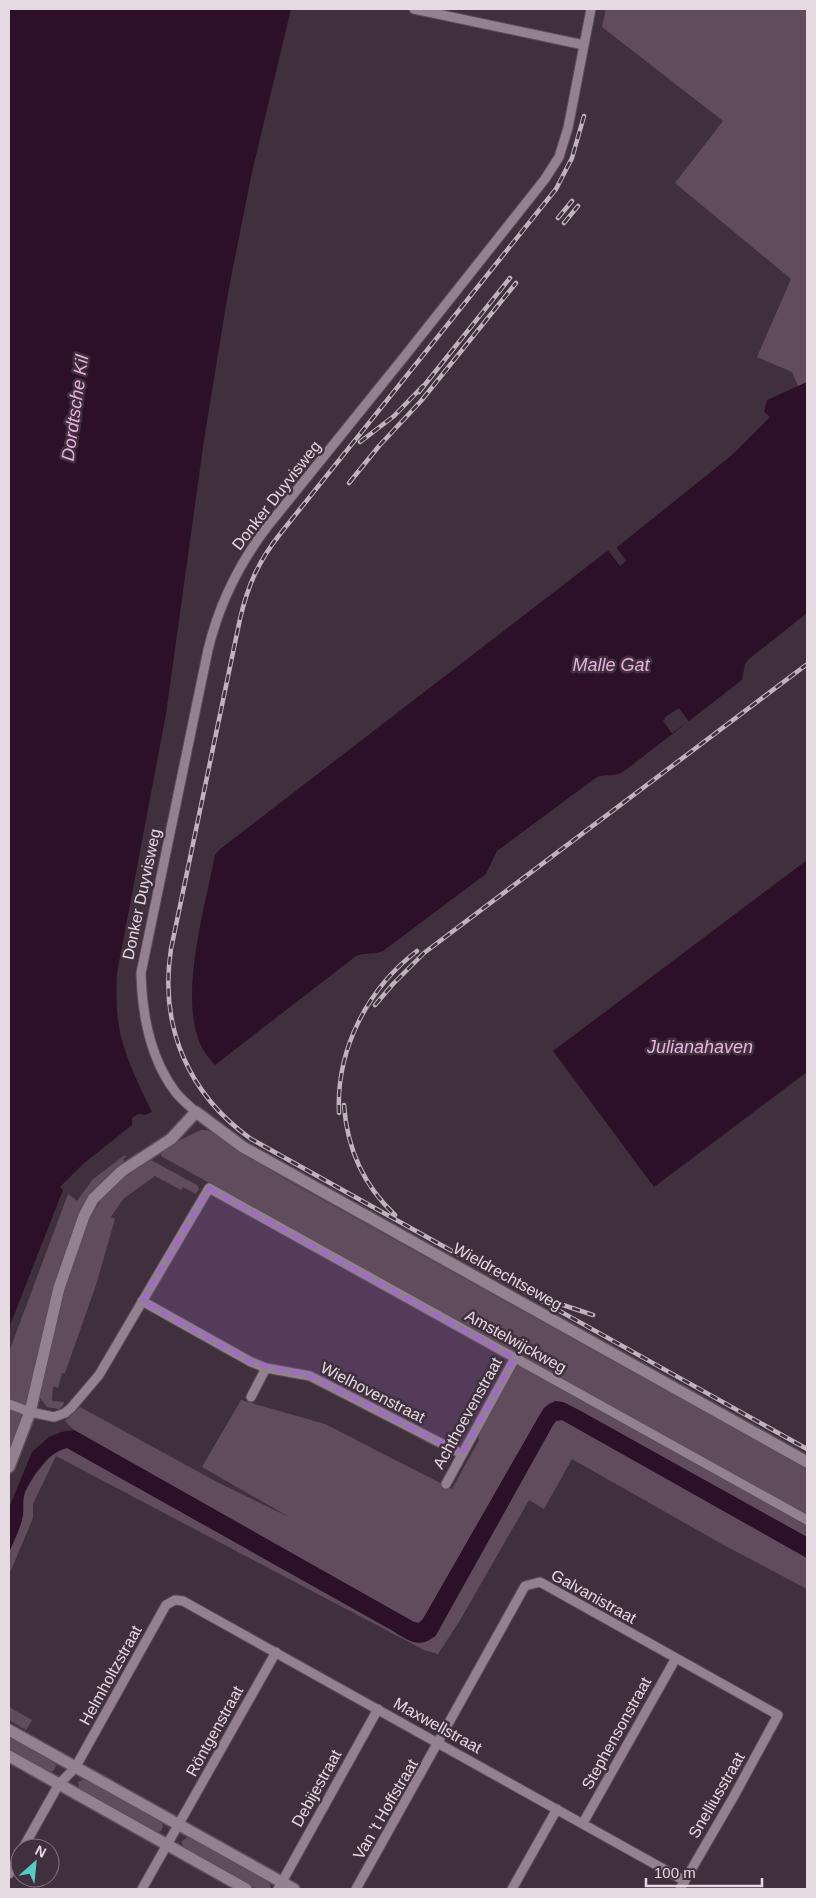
<svg xmlns="http://www.w3.org/2000/svg" width="816" height="1898" font-family="Helvetica,sans-serif">
<style>
.green{fill:#614c5d}
.water{fill:#2b1027}
.pier{fill:#40303d}
.lines{fill:none;stroke-linecap:round;stroke-linejoin:round}
.minor-casing{stroke:#5b4e59;stroke-width:11}
.tertiary-casing{stroke:#5b4e59;stroke-width:14}
.minor{stroke:#948190;stroke-width:9}
.tertiary{stroke:#948190;stroke-width:11}
.rail-casing{stroke:#bfb3bc;stroke-width:4.5}
.rail{stroke:#40303d;stroke-width:2.5;stroke-dasharray:8;stroke-linecap:butt}
.marked{fill:#a069cb;fill-opacity:0.2;stroke:#a069cb;stroke-width:4;stroke-dasharray:10 6;stroke-linejoin:round}
.labels{text-anchor:middle;stroke-width:5;stroke-linejoin:round;paint-order:stroke}
.street-label{font-size:16px;fill:#e5dae2;stroke:#40303d}
.water-label{font-size:18px;font-style:italic;fill:#eab2de;stroke:#40303d}
</style>
<rect width="100%" height="100%" fill="#40303d"/>
<path class="green" d="M606,9H807V382L798,386L792,372L757,357L791,279L675,183L723,121L602,27Z
M201,1130H207L212,1132L242,1153L285,1179L807,1469V1517L161,1156L162,1151C174,1143 187,1136 201,1130Z
M125,1155L126,1157L123,1159L124,1161L104,1179L88,1197L53,1290L24,1409L9,1456V1352L68,1194L77,1201L93,1179Z
M149,1159L197,1185L199,1189L196,1194L183,1187L181,1190L155,1176L123,1199L111,1217L115,1219L96,1285L65,1373H62L58,1388L53,1386L52,1401L64,1402L63,1406L59,1409L47,1407L40,1398V1393L63,1294L90,1215C100,1207 101,1197 107,1189C118,1176 135,1168 149,1159Z
M520,1365L807,1524V1537L563,1402L549,1403L544,1408L423,1619L419,1623L414,1622L74,1430L65,1421L80,1407L217,1482L291,1518L202,1467L241,1400L325,1424L452,1489L479,1440L478,1435L516,1366Z
M562,1420L807,1558V1589L720,1543L572,1459L544,1509L529,1500L459,1622L438,1654L424,1650L56,1456L33,1504V1518L9,1575V1552L16,1534L25,1492L35,1475L48,1459L55,1453L67,1448L386,1627C405,1637 417,1652 436,1635L553,1425L556,1421Z
M9,1707L32,1720L26,1730L9,1720Z
M9,1734L55,1762L56,1766L54,1770L49,1773L9,1751Z
M84,1779L88,1780L161,1821L163,1826L161,1831L158,1832L79,1789L78,1782Z
M189,1836L269,1882L271,1889H257L184,1847L181,1842Z"/>
<path class="water" d="M9,9H291L252,172L228,293L204,440L166,714L117,973C116,993 116,1013 120,1032C126,1060 140,1087 152,1112L145,1115L138,1114L132,1118V1125L83,1164L60,1187L63,1190L9,1328Z
M807,382V613L749,659L745,664L742,680L623,772C612,778 607,773 597,777L497,851L486,874L383,951C374,955 365,952 356,956L215,1065C207,1056 200,1047 197,1035C182,986 205,906 215,855L219,850L606,552L616,548L732,455L770,417L764,412L767,400Z
M807,860V1072L654,1187L553,1051Z
M555,1401L563,1402L579,1410L807,1537V1558L562,1420L556,1421L553,1425L436,1635C417,1652 405,1637 386,1627L67,1448C49,1451 32,1476 25,1492C22,1500 24,1507 23,1515C21,1528 14,1541 9,1552V1508L32,1452L49,1437L61,1432L74,1430L414,1622L419,1623L423,1619L539,1416L544,1408Z"/>
<path class="pier" d="M615,545L626,561L620,566L607,549Z
M679,708L690,723L685,727L683,725L672,733L663,721L665,719L664,718Z"/>
<g class="lines">
<defs>
<path id="minor" d="M414,9L584,45
M196,1112C189,1105 180,1099 174,1090C150,1057 142,1013 141,973L208,650C219,604 238,565 267,527L404,357L545,179L559,157L568,128L591,9
M142,1301L251,1362L266,1368L310,1376L462,1454
M251,1397L266,1368
M9,1404L30,1412L54,1417L65,1413L71,1408L99,1375L209,1188L807,1520
M446,1484L515,1358
M583,1823L676,1658
M23,1848L59,1784L75,1768L166,1605L175,1600L183,1601L685,1881
M9,1874L20,1854
M142,1889L276,1652
M278,1889L378,1709
M356,1889L525,1586L540,1582L778,1715L734,1796L680,1889
M512,1889L557,1809"/>
<path id="tertiary" d="M9,1467L30,1412L59,1288L84,1216L93,1199L122,1171L171,1139L196,1112L243,1147L807,1462
M9,1730L294,1889
M9,1756L246,1889"/>
</defs>
<use href="#minor" class="minor-casing"/>
<use href="#tertiary" class="tertiary-casing"/>
<use href="#minor" class="minor"/>
<use href="#tertiary" class="tertiary"/>
<defs>
<path id="rail" d="M584,116L572,158L556,189L280,534C258,562 248,585 240,619L171,949C159,1026 188,1094 251,1139L807,1449
M558,218L572,201
M564,223L578,206
M419,392L510,278
M360,442L394,416L423,386
M349,483L379,446L421,401L516,283
M375,1005L393,984L424,953L806,665
M344,1105C347,1148 364,1186 395,1215
M339,1113C336,1050 367,989 417,951
M557,1303L593,1315"/>
</defs>
<use href="#rail" class="rail-casing"/>
<use href="#rail" class="rail"/>
</g>
<path class="marked" d="M209,1188L515,1358L462,1454L310,1376L251,1362L142,1301Z"/>
<g class="labels">
<g class="street-label">
<text transform="translate(276 495) rotate(-52)" y="6">Donker Duyvisweg</text>
<text transform="translate(141 894) rotate(-78)" y="6">Donker Duyvisweg</text>
<text transform="translate(508 1276) rotate(29)" y="6">Wieldrechtseweg</text>
<text transform="translate(516 1341) rotate(29)" y="6">Amstelwijckweg</text>
<text transform="translate(373 1392) rotate(27)" y="6">Wielhovenstraat</text>
<text transform="translate(467 1413) rotate(-61)" y="6">Achthoevenstraat</text>
<text transform="translate(594 1596) rotate(29)" y="6">Galvanistraat</text>
<text transform="translate(110 1675) rotate(-61)" y="6">Helmholtzstraat</text>
<text transform="translate(438 1725) rotate(29)" y="6">Maxwellstraat</text>
<text transform="translate(214 1731) rotate(-61)" y="6">Röntgenstraat</text>
<text transform="translate(616 1733) rotate(-61)" y="6">Stephensonstraat</text>
<text transform="translate(316 1788) rotate(-61)" y="6">Debijestraat</text>
<text transform="translate(716 1795) rotate(-60)" y="6">Snelliusstraat</text>
<text transform="translate(385 1809) rotate(-60)" y="6">Van 't Hoffstraat</text>
</g>
<g class="water-label">
<text transform="translate(75 408) rotate(-82)" y="6">Dordtsche Kil</text>
<text x="611" y="671">Malle Gat</text>
<text x="700" y="1053">Julianahaven</text>
</g>
</g>
<rect width="816" height="1898" fill="none" stroke="#e5dae2" stroke-width="20"/>
<g transform="translate(35 1863) rotate(27)"><circle r="24" fill="#40303d" stroke="#82747f"/>
<path d="M0-4L9 19L0 12L-9 19Z" fill="#54cdc7"/>
<text y="-8" font-size="14" font-weight="bold" text-anchor="middle" fill="#e5dae2">N</text>
</g>
<path d="M646 1878v8h116v-8" fill="none" stroke="#e5dae2" stroke-width="2.5"/>
<text x="654" y="1878" font-size="15" fill="#e5dae2" stroke="#40303d" stroke-width="4" paint-order="stroke">100 m</text>
</svg>
